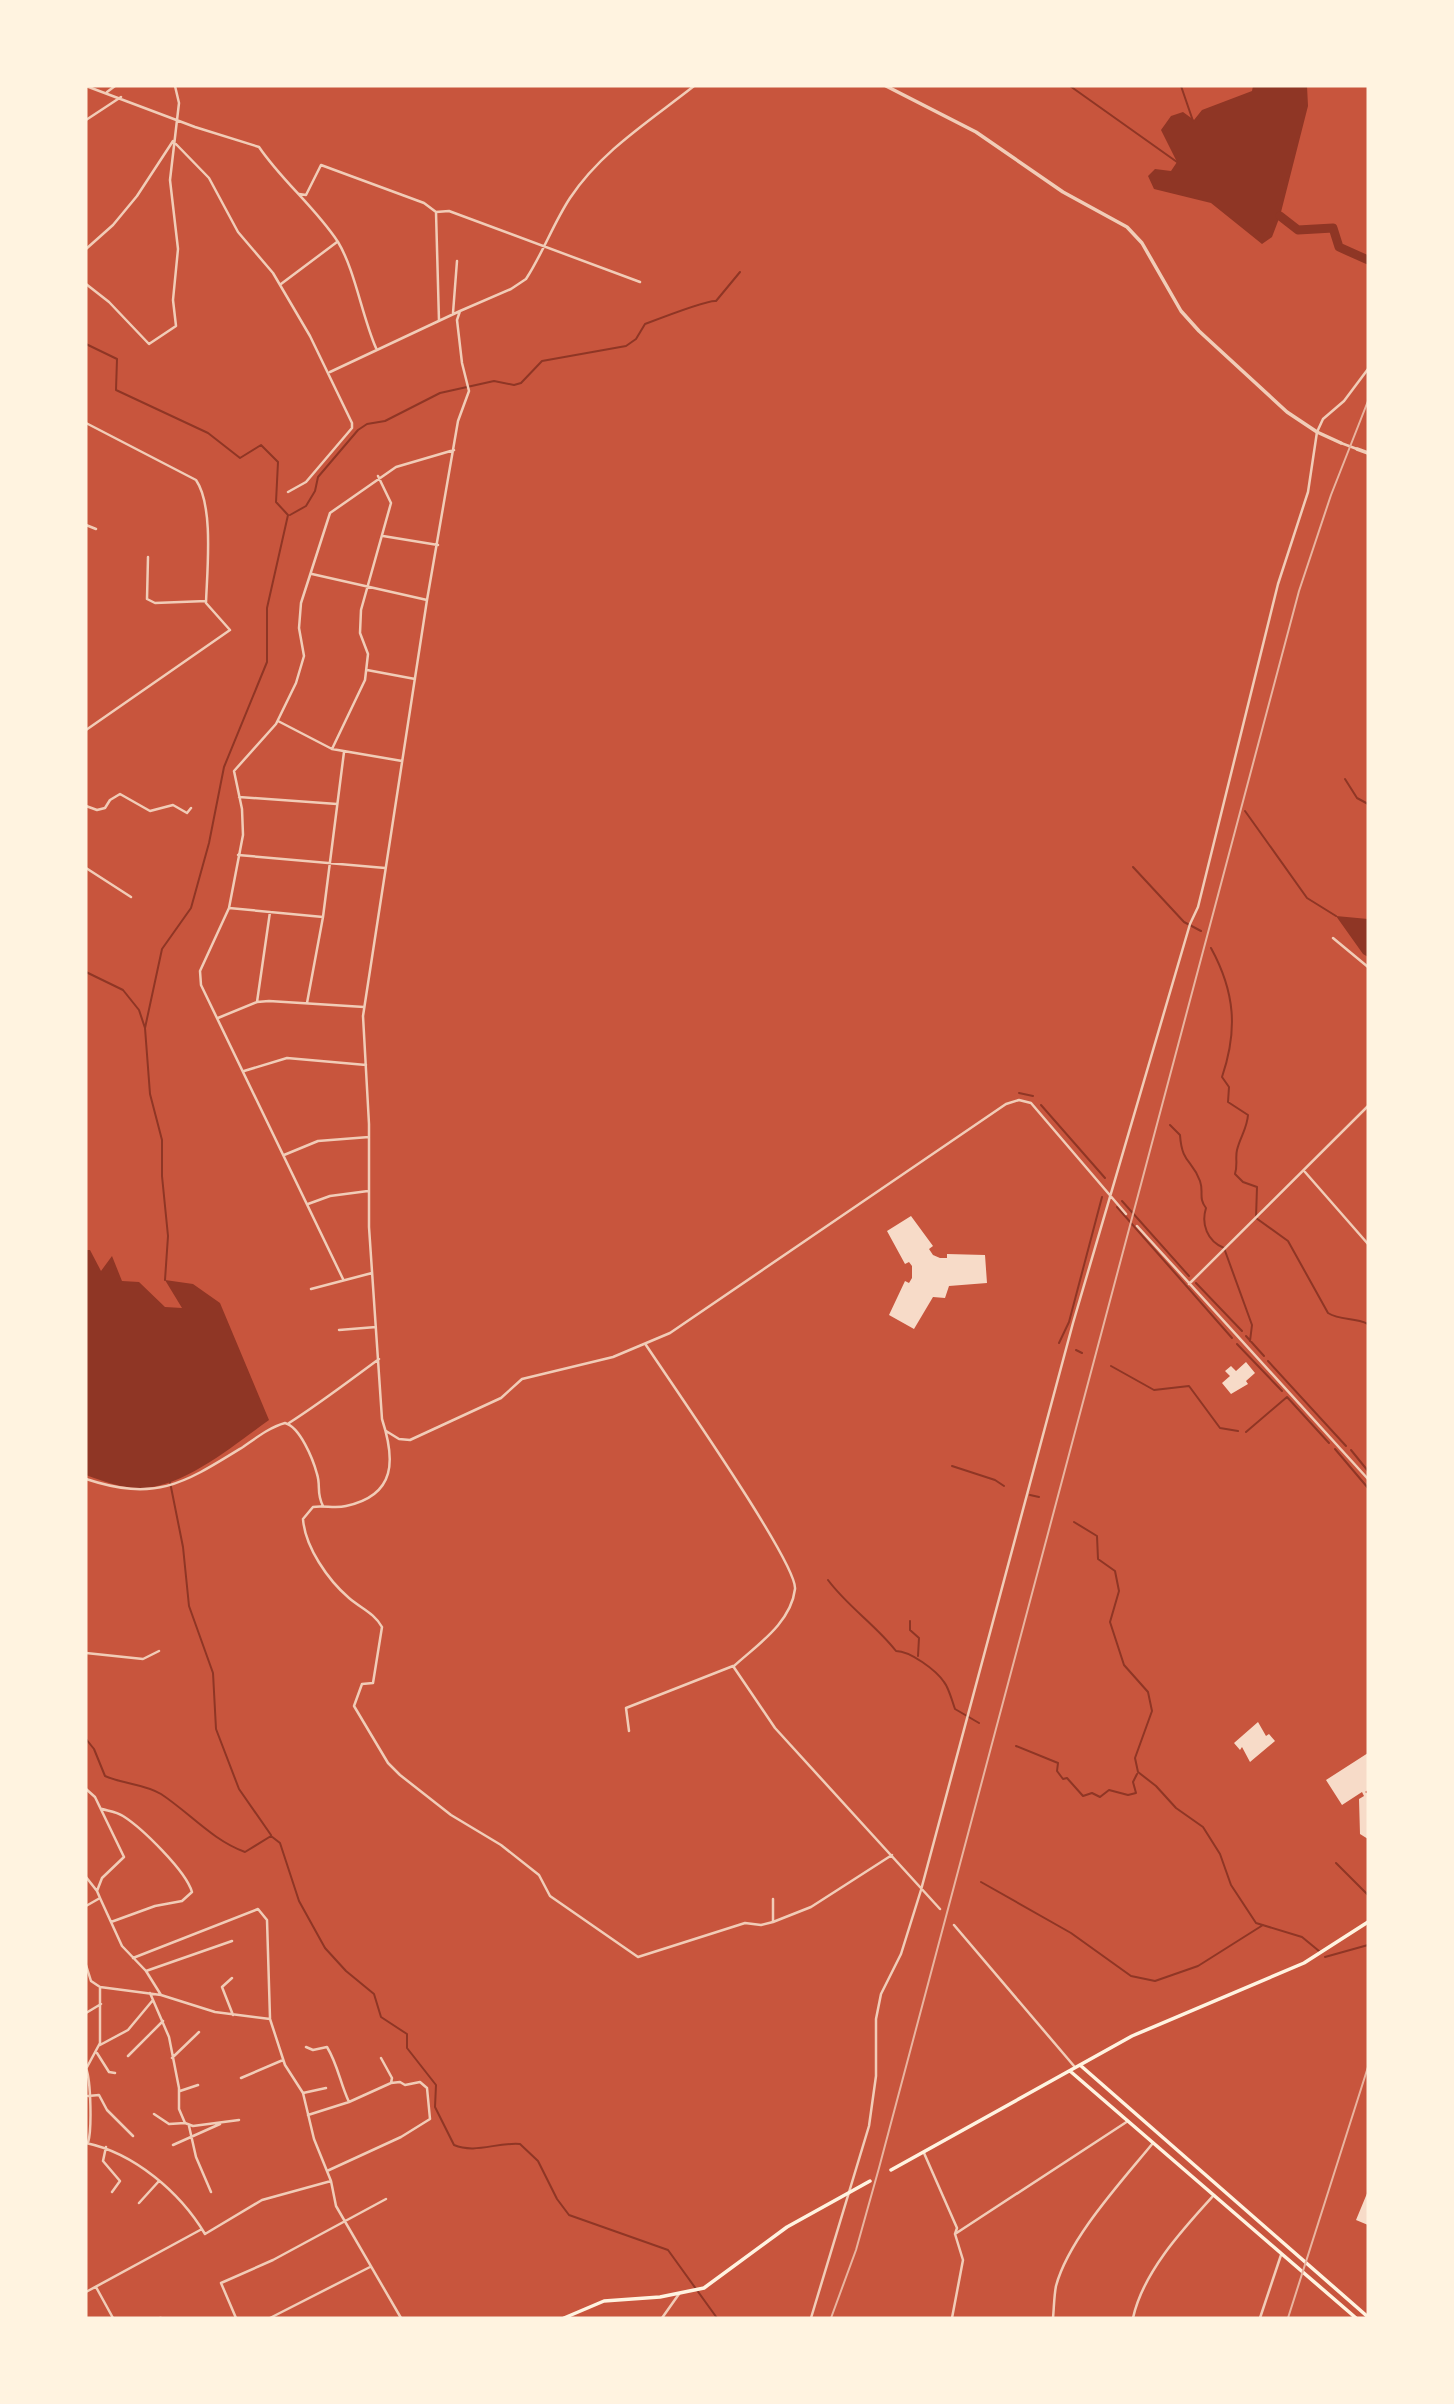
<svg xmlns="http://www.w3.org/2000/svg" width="1454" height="2404" font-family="'PT Sans',sans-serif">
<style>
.water{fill:#8f3625}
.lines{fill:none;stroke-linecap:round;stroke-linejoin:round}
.stream{stroke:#8f3625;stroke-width:2}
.river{stroke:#8f3625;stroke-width:9}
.building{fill:#f7dbc8}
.minor{stroke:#f1ccb7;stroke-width:2.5}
.tertiary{stroke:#f1ccb7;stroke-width:3.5}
.secondary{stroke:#fff3e0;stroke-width:3.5}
.rail{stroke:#e9b49f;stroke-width:2}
</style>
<rect width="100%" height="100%" fill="#c8553d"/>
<path class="water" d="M1253,86H1307L1308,106L1280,216L1272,237L1262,244L1211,203L1154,189L1148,176L1155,169L1171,171L1177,162L1161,130L1171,116L1183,112L1194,120L1202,110L1252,91Z
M1336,916L1368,919V957L1363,954Z
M86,1250H90L101,1271L112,1256L122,1281L139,1282L165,1307L182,1308L165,1280L193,1284L220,1303L269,1420C235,1444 187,1485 144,1488C124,1489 105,1482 86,1475Z"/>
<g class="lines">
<path class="stream" d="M1070,86L1177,162
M1181,86L1193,121
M86,344L117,359L116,390L208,433L240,458L261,445L278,462L276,502L288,515L267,608V662L224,767L209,843L191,908L162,949L145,1028L150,1094L162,1140V1176L168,1236L165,1280
M290,515L306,506L315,491L318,477L358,430L367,424L385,421L440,393L494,381L514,385L521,383L542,361L626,346L636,339L645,324C658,319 708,300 716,301L740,272
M1345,779L1357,798L1368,804
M1245,811L1307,898L1336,916
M1133,867L1184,922L1201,931
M1211,948C1235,992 1238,1030 1222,1077L1229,1087L1228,1102L1248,1115C1247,1129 1240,1137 1237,1150C1235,1158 1238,1164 1235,1174L1243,1182L1257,1187L1256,1218L1288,1241L1328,1313C1341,1321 1354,1317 1368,1324
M86,972L123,990L139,1010L145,1028
M1019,1093L1033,1096
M1041,1105L1105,1178
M1170,1125L1180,1135C1182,1164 1192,1159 1200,1181C1204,1192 1198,1198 1206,1208C1201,1224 1207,1241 1224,1248L1252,1325L1250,1341
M1122,1201L1189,1276
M1117,1207L1232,1338
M1196,1283L1242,1331
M1246,1336L1264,1356
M1059,1343L1069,1322L1102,1197
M1237,1344L1282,1391
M1076,1350L1082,1353
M1268,1361L1346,1446
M1111,1366L1154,1390L1189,1386L1220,1428L1238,1431
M1246,1432L1287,1397L1329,1443
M1335,1449L1368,1488
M1351,1450L1368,1471
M952,1466L995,1480L1004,1486
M170,1482L183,1547L189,1606L213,1673L216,1729L239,1789L271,1835
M1030,1495L1039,1497
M1074,1522L1097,1536L1098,1559L1115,1571L1119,1591L1110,1622L1124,1665L1148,1692L1152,1711L1135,1758L1138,1772L1156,1786L1176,1808L1203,1827L1220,1854L1231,1885L1256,1923L1302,1937L1319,1951
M828,1580C848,1607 876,1625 896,1651C910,1651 936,1670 944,1682C949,1688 952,1701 955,1709L979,1723
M910,1621V1630L919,1638L918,1656
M86,1739L94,1749L105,1776C123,1784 145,1784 161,1794C190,1813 212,1840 245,1852L271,1836L280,1843L299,1901L325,1948L346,1971L374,1994L381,2017L407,2034V2048L436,2085L435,2107L454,2145C475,2154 497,2142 520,2144L538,2161L557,2199L569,2215L668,2250L717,2318
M1016,1746L1058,1763L1057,1771L1063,1779L1067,1778L1083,1796L1092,1793L1100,1797L1109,1790L1128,1795L1136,1793L1133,1782L1137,1774
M1336,1863L1368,1895
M981,1882L1071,1933L1131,1976L1155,1981L1198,1966L1263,1925
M1325,1957L1368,1945"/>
<path class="river" d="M1280,216L1298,230L1333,228L1339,247L1368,260"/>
</g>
<path class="building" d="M911,1216L933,1246L929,1249L933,1255L940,1258H947V1254L985,1255L987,1283L949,1286L945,1298L933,1297L914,1329L889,1315L905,1281L909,1283L912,1278V1266L909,1262L905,1264L887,1231Z
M1246,1362L1255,1373L1246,1381L1248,1384L1231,1394L1222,1383L1230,1376L1225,1371L1231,1366L1236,1371Z
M1258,1722L1266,1736L1269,1734L1275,1741L1250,1762L1242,1747L1240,1750L1234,1743Z
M1368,1753V1790L1365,1792L1368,1794V1839L1360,1834L1359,1799L1364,1796L1362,1792L1342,1805L1326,1780Z
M1368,2191V2225L1356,2220Z"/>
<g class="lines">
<path class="minor" d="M86,86L195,127L259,147C282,181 315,207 338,242C355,270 362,316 376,348
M694,86C651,120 601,151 570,198C553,224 543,253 526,279L511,289L460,311L457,320L462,363L469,391L458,421L427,600L363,1016L369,1124V1227L382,1419C395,1459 397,1495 346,1506C335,1509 324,1505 313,1507L303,1519C305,1547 328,1580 349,1598C362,1609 374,1613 382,1627L373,1683L362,1684L354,1706L388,1763L400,1775L451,1815L501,1845L539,1875L550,1896L638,1957L745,1923L761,1925L773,1922
M107,92L115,86
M86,120L121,97
M299,194L306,195L321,165L424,203L436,212L449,211L640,282
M436,212L439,321
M86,249L113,225L137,196L173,141L209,178L238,232L273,273L310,336L352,423V428L306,482L288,492
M86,284L109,302L149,344L176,326L173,300L178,249L170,180L179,103L175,86
M281,284L337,242
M453,313L457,261
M330,372L460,311
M86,423L196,480C214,506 207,571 206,603L230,630L86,730
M1341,443L1357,449
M86,525L96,529
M383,536L438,545
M148,557L147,599L155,603L206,601
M312,574L427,600
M367,670L415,679
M278,721L332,749L402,761
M332,749L365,680L368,654L360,633L361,610L391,503L378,476
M239,797L337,804
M86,806L97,810L105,808L110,800L120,794L150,811L173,805L187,813L191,808
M238,855L385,868
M86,868L131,897
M229,908L323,917
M1333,938L1368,967
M257,1002L270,912
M307,1003L323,917L344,752
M218,1018L257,1002L269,1001L364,1007
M244,1071L287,1058L366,1065
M284,1155L318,1141L369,1137
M1305,1172L1368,1244
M308,1204L330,1196L368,1191
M1137,1226L1368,1479
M343,1279L201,985L200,971L229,908L243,835L242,809L234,771L276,724L296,683L304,656L299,628L301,603L330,513L396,467L454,450
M1189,1284L1368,1106
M311,1289L372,1273
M339,1330L376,1327
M646,1345C669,1380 798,1564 795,1589C791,1623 757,1645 734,1666
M289,1423C319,1404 349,1381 379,1359
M386,1431L399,1439L410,1440L501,1398L522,1379L613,1357L670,1333L1006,1104L1019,1100L1031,1103L1126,1214
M86,1479C156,1502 183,1484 243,1447C256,1438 270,1427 285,1423C300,1427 313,1459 317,1474C321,1486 316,1493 323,1506
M86,1653L143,1659L159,1651
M629,1731L626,1708L733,1666L775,1728L940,1909
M86,1789L95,1797L124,1857L102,1878L97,1891L100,1898
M102,1809C109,1811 117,1812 123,1816C142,1828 186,1871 192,1892L182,1901L155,1906L111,1922
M86,1877L97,1891
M773,1899V1922L811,1907L892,1855
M86,1906L100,1898L122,1946L146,1971L161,1995
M954,1925L1074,2066
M133,1958L258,1909L267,1920L270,2018
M86,1965L91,1981L100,1987L161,1995L215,2012L270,2019L285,2065L303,2093L314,2139L331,2181L336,2206L401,2318
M146,1971L232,1941
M232,1978L222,1987L233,2015
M150,1993L169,2037L179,2088V2109L185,2123L193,2126L239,2120
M86,2013L101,2004
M100,2045L128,2030L153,2000
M306,2047L313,2050L327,2047C338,2065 340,2083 349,2102
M97,2053L109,2072L115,2073
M128,2056L163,2021
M172,2058L199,2032
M86,2068C91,2081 92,2130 88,2143
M86,2069L100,2043V1987
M241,2078L283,2060
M180,2091L198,2085
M303,2093L326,2088
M88,2096L99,2095L107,2110L133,2136
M154,2114L169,2124L185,2123
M308,2115L349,2102L391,2083L392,2078L381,2058
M189,2126L196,2157L211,2192
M86,2143C134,2153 180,2192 205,2234L262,2200L331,2181
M173,2145L220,2124
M106,2147L103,2161L120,2181L112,2192
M924,2153L957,2228L955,2234L963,2260L952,2318
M327,2171L401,2137L430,2119L427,2088L420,2082L405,2085L400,2082L391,2083
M139,2203L159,2181
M955,2234L1128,2121
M96,2287L113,2318
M86,2292L202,2229
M160,2318H161
M236,2318L221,2283L273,2260L386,2199
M270,2318L370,2267
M662,2318L679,2294
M811,2318L869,2126L876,2076V2019L881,1994L901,1954L921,1890L1073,1323L1190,924L1198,907L1278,584L1308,492L1317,432L1323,419L1344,401L1368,369
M1053,2318C1054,2308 1054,2296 1056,2286C1069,2238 1122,2181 1153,2143
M1133,2318C1143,2272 1183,2229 1214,2195
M1260,2318L1281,2255"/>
<path class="tertiary" d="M886,86L976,132L1063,192L1127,227L1142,243L1181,311L1199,331L1287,412L1317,432L1341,443
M1357,449L1368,453"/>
<path class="secondary" d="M1080,2065L1368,2317
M1070,2071L1356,2318
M891,2170L1132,2036L1304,1963L1368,1922
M564,2318L604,2301L660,2297L704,2288L787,2227L870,2181"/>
<path class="rail" d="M831,2318L856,2250L879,2168L1299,591L1331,495L1368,401
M1288,2318L1368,2067"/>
</g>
<rect width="1454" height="2404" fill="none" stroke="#fff3e0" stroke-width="175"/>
</svg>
